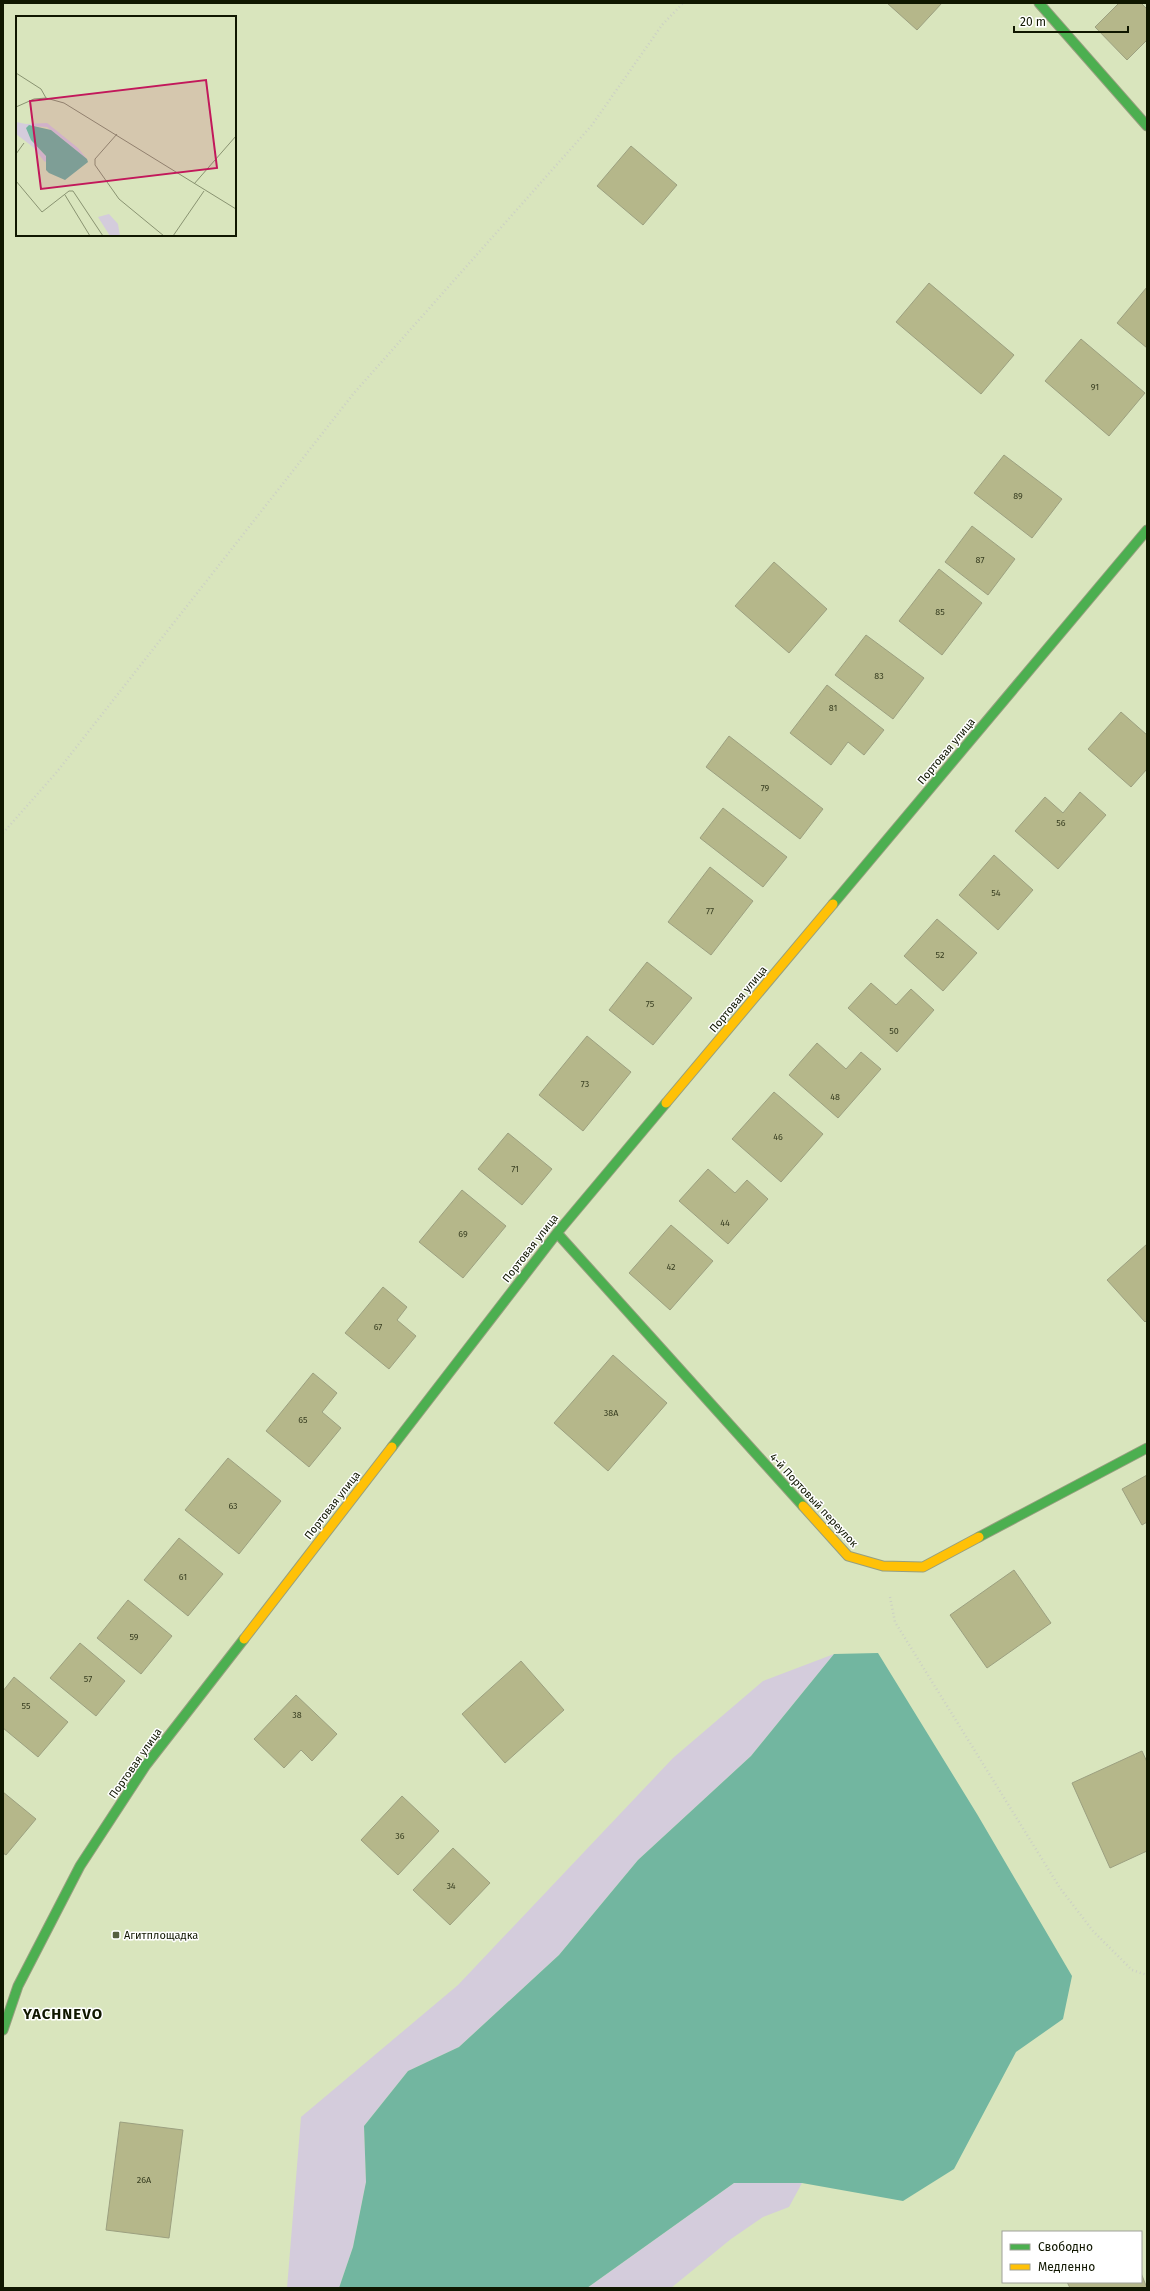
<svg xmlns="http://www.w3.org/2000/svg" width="1150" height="2291" font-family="'Fira Sans',sans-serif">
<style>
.green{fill:#d4ccdc}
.water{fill:#72b6a0}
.building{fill:#b5b78a;stroke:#9ca080}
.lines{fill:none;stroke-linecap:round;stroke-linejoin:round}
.fast-casing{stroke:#969f7f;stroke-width:11}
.slow-casing{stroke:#969f7f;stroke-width:11}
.path{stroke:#ccd0c5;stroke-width:2.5;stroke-dasharray:1 3;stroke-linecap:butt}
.fast{stroke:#4caf50;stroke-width:9}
.slow{stroke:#ffc107;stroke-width:9}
.poi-dot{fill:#565f42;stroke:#fff;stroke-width:1.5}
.labels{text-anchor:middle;stroke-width:3;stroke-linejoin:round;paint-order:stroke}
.number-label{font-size:9px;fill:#393f22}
.street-label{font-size:11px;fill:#101700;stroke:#fff}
.poi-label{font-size:11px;fill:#101700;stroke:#fff;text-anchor:start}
.district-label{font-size:15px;font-weight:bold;letter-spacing:1px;fill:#101700;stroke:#fff}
.inset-road{fill:none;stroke:#899371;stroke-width:1}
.view{fill:#c2185b;fill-opacity:0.15;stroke:#c2185b;stroke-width:2}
.inset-edge{fill:none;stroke:#101700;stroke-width:2}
</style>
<rect width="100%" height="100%" fill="#d9e5bd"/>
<path class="green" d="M834,1654L751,1756L638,1860L559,1955L459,2047L408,2071L364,2126L366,2182L353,2247L339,2288H287L301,2117L458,1985L673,1758L763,1681Z
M734,2183H802L789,2207L763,2217L731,2239L671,2288H587Z"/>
<path class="water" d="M878,1653L977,1814L1072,1976L1063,2019L1016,2052L954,2169L903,2201L802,2183H734L587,2288H339L353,2247L366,2182L364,2126L408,2071L459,2047L559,1955L638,1860L751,1756L834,1654Z"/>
<path class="building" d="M887,3H942L917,30Z
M1119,3H1141L1147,9V40L1127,60L1095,27Z
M631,146L677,185L643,225L597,186Z
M929,283L1014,355L981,394L896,322Z
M1147,287V348L1117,323Z
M1081,339L1145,393L1109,436L1045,381Z
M1004,455L1062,499L1032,538L974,493Z
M972,526L1015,559L988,595L945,562Z
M774,562L827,609L789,653L735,606Z
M939,569L982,603L942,655L899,621Z
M866,635L924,678L893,719L835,675Z
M827,685L884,730L864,755L848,742L831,765L790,733Z
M1121,712L1147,735V769L1131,787L1088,749Z
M729,736L823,809L800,839L706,767Z
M1080,792L1106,815L1058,869L1015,831L1045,797L1063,813Z
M723,808L787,857L763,887L700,838Z
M994,855L1033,890L998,930L959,895Z
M710,867L753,901L711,955L668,922Z
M937,919L977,953L943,991L904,956Z
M647,962L692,998L653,1045L609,1010Z
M871,983L896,1005L911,989L934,1010L897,1052L848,1008Z
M587,1036L631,1072L583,1131L539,1095Z
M817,1043L846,1069L861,1052L881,1069L838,1118L789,1075Z
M774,1092L823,1134L781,1182L732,1139Z
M508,1133L552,1169L522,1205L478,1169Z
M708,1169L735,1193L747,1180L768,1199L728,1244L679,1201Z
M462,1190L506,1226L463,1278L419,1242Z
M671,1225L713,1261L670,1310L629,1273Z
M1147,1244V1320L1145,1322L1107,1280Z
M383,1287L407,1307L397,1320L416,1336L389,1369L345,1333Z
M613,1355L667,1403L608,1471L554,1423Z
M313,1373L337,1393L322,1412L341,1428L309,1467L266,1431Z
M228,1458L281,1501L239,1554L185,1510Z
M1147,1475V1522L1142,1525L1122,1489Z
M179,1538L223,1574L188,1616L144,1580Z
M1014,1570L1051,1623L987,1668L950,1615Z
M128,1600L172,1636L141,1674L97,1638Z
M80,1643L125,1681L96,1716L50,1678Z
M521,1661L564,1710L505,1763L462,1714Z
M14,1677L68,1722L38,1757L3,1728V1691Z
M296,1695L337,1734L312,1761L301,1750L284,1768L254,1739Z
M1142,1751L1147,1762V1851L1110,1868L1072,1783Z
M3,1792L36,1819L6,1855L3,1853Z
M402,1796L439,1831L398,1875L361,1840Z
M453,1848L490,1883L450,1925L413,1890Z
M120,2122L183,2130L169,2238L106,2230Z
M1141,2273L1147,2288H1070L1067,2282H1141Z"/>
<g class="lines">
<defs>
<path id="fast" d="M1039,3L1147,126
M833,904L1147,530
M557,1233L803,1506
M392,1447L557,1233L666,1103
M979,1537L1147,1448
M3,2030L18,1986L80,1866L146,1765L244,1639"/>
<path id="slow" d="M666,1103L833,904
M803,1506L848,1556L883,1566L923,1567L979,1537
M244,1639L392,1447"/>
</defs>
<use href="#fast" class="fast-casing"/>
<use href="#slow" class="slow-casing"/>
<path class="path" d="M3,833L56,773L354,393L592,125L662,25L683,3
M890,1597L895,1622L1060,1888L1093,1931L1132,1970L1147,1975"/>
<use href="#fast" class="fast"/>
<use href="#slow" class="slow"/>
</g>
<rect class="poi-dot" x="112" y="1931" width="8" height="8" rx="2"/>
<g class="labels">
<g class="number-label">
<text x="1095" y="390">91</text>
<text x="1018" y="499">89</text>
<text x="980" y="563">87</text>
<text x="940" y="615">85</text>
<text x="879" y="679">83</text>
<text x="833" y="711">81</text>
<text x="765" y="791">79</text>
<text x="1061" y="826">56</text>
<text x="996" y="896">54</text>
<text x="710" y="914">77</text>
<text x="940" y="958">52</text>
<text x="650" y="1007">75</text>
<text x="894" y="1034">50</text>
<text x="585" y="1087">73</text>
<text x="835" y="1100">48</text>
<text x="778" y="1140">46</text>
<text x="515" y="1172">71</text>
<text x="725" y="1226">44</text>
<text x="463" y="1237">69</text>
<text x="671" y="1270">42</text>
<text x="378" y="1330">67</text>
<text x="611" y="1416">38А</text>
<text x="303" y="1423">65</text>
<text x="233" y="1509">63</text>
<text x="183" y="1580">61</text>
<text x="134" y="1640">59</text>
<text x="88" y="1682">57</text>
<text x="26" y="1709">55</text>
<text x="297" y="1718">38</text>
<text x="400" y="1839">36</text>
<text x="451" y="1889">34</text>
<text x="144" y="2183">26А</text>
</g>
<g class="street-label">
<text transform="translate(946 751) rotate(-50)" y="4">Портовая улица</text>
<text transform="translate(738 999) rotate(-50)" y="4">Портовая улица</text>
<text transform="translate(530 1248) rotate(-52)" y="4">Портовая улица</text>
<text transform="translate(814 1500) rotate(47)" y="4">4-й Портовый переулок</text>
<text transform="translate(332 1505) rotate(-52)" y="4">Портовая улица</text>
<text transform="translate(135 1763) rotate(-55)" y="4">Портовая улица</text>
</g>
<g class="poi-label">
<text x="124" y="1939">Агитплощадка</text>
</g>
<g class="district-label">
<text x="63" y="2019">YACHNEVO</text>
</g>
</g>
<g transform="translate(16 16)">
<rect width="220" height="220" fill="#d9e5bd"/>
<path d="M0,106L10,108L31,107L62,132L71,143L31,111L14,110L15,124L30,140V146L28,145L17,131L0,118ZM93,198L102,208L104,220H94L82,201Z" fill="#d4ccdc"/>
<path d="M13,109L35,114L71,143L72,146L49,164L33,157L30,154V140L15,124L10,112Z" fill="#72b6a0"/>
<path class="inset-road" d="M0,57L25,73L30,82M0,91L18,83L30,82L48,87L220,193M101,118L79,143V149L103,183L148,220M0,138L8,127M0,165L26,196L53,175H57L87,220M178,168L220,120M49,179L74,220M157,220L188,175"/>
<path class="view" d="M190,64L201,152L25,173L14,85Z"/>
<rect width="220" height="220" class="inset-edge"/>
</g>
<rect width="1150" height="2291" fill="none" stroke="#101700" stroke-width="8"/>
<rect x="1002" y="2231" width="140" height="52" fill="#ffffff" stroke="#9fa299"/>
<rect x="1010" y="2244" width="20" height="6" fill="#4caf50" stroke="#9fa299"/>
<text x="1038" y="2251" font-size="12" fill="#101700">Свободно</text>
<rect x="1010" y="2264" width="20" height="6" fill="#ffc107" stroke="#9fa299"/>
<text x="1038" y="2271" font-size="12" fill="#101700">Медленно</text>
<path d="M1014 26v6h114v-6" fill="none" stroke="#101700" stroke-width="2"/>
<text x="1020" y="26" font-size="12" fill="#101700" stroke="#ffffff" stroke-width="3" paint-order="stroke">20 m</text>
</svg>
